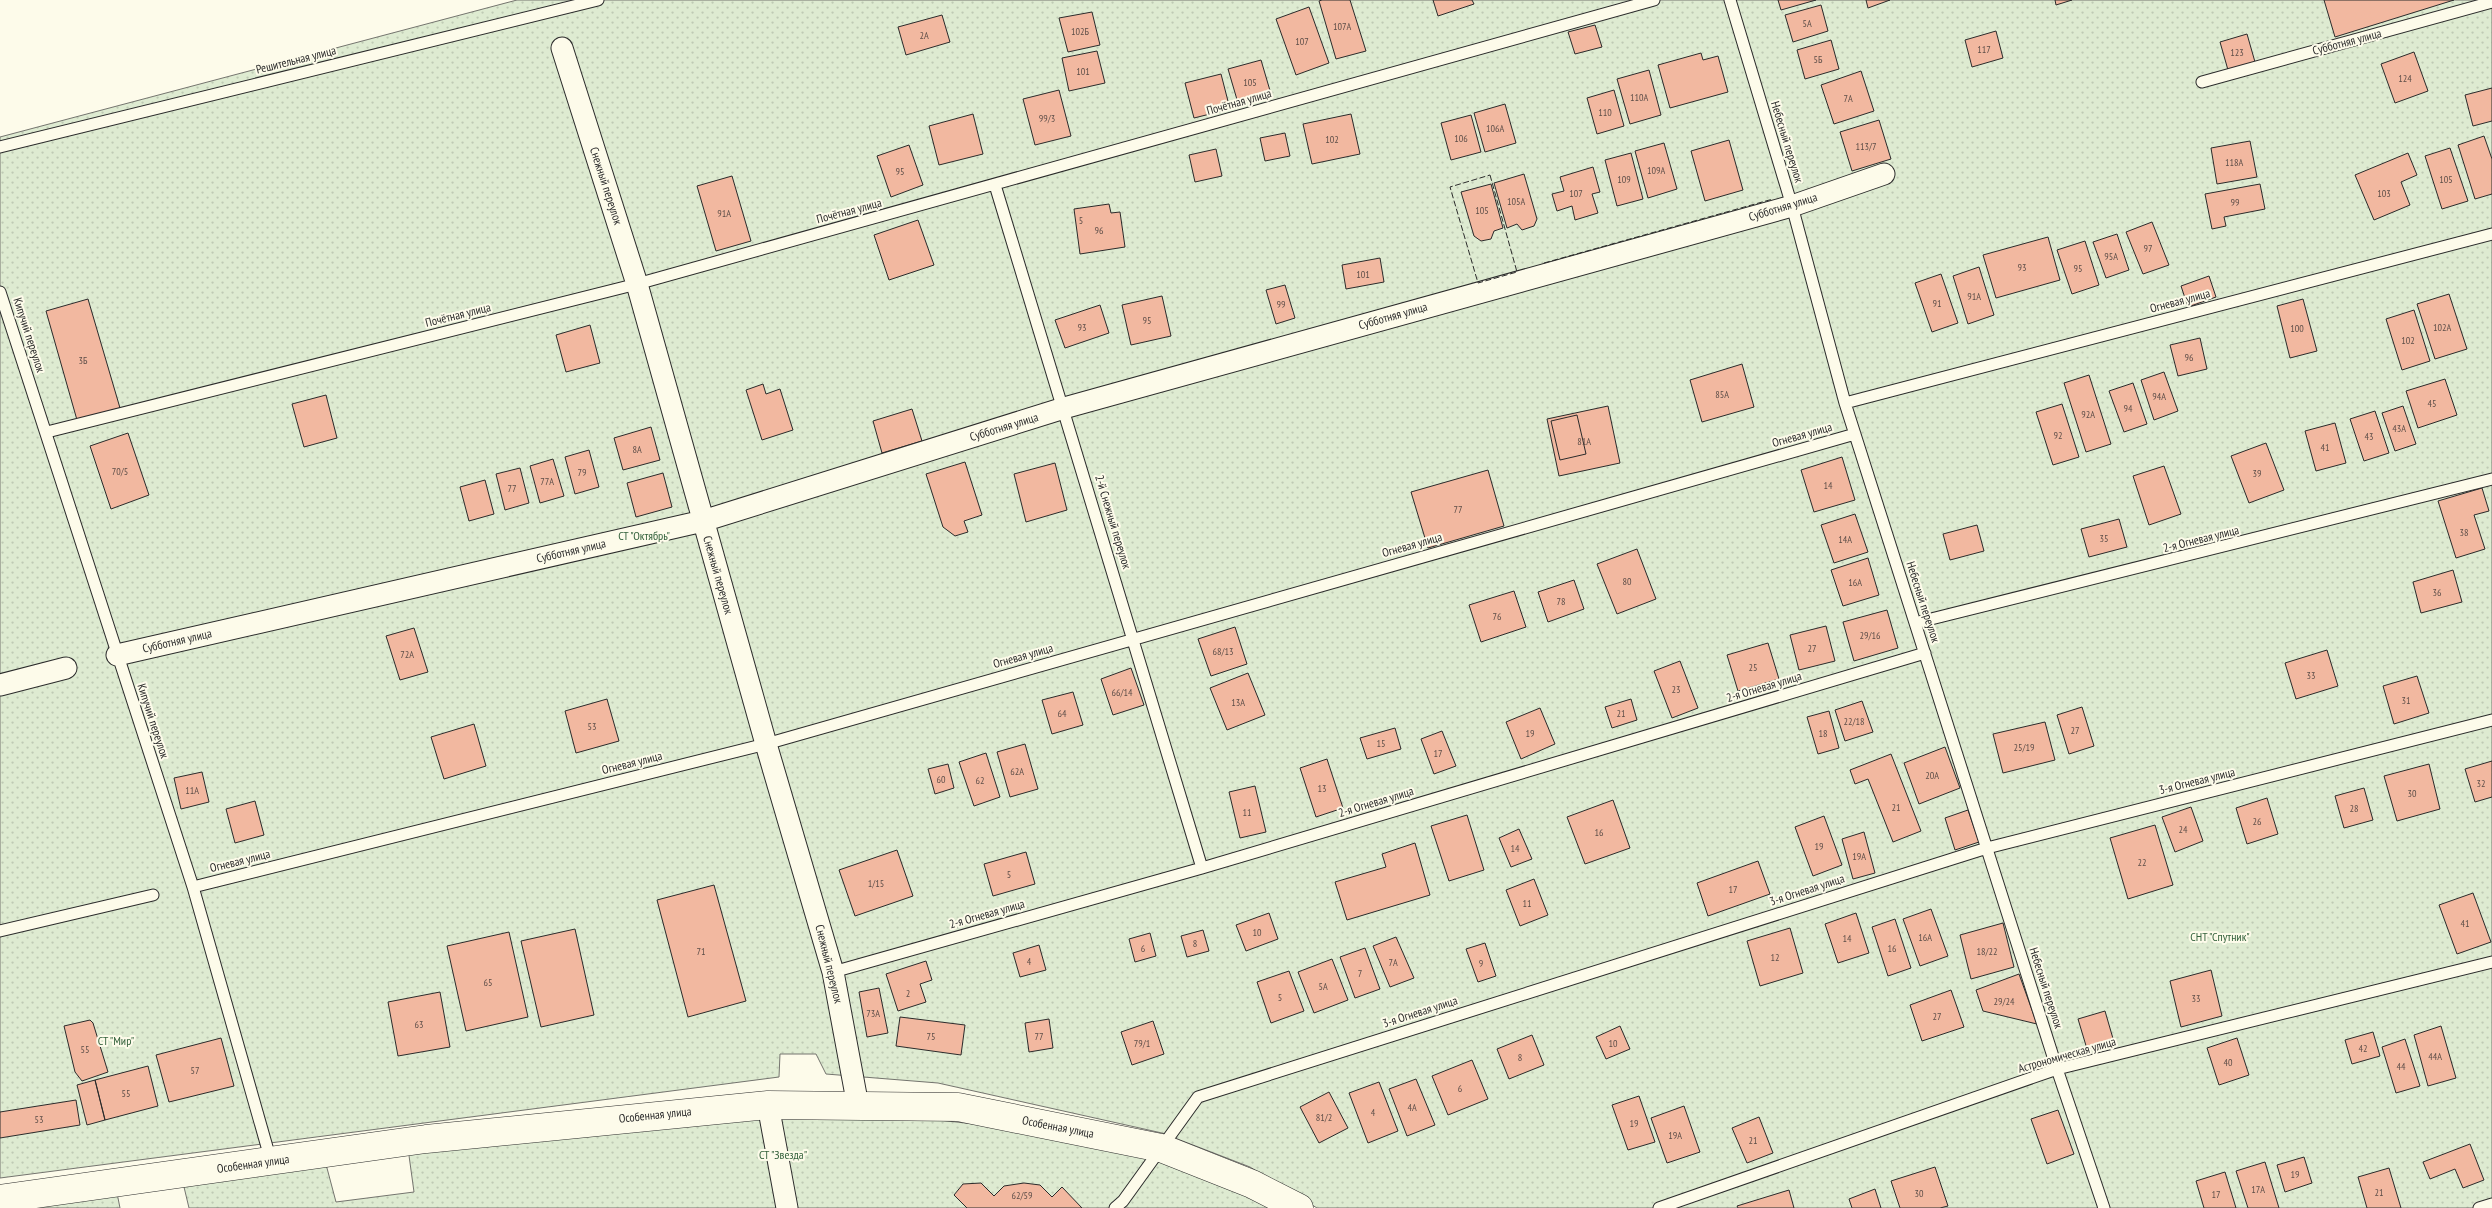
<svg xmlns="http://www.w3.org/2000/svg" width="2492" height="1208" font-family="'PT Sans Narrow',sans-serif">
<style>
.green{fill:url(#green-dots);stroke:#74746e}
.building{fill:#f2b8a0;stroke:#2b2b2b}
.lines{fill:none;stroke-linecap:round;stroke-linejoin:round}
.service-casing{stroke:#2b2b2b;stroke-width:13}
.minor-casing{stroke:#2b2b2b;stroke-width:23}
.primary-casing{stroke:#2b2b2b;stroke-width:29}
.service{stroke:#fdfbea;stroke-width:11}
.minor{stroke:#fdfbea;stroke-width:21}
.primary{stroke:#fdfbea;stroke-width:28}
.fence{stroke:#2b2b2b;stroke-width:1;stroke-dasharray:6 2.5;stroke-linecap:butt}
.labels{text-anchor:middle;stroke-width:4;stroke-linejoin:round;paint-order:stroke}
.number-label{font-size:10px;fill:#5d4e48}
.street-label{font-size:12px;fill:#2b2b2b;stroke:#fdfbea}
.park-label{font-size:12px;fill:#34623c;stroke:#fdfbea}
</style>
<defs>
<pattern id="green-dots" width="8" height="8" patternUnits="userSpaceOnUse" patternTransform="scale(1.25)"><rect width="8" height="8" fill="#deebd1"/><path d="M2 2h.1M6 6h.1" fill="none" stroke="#bfcab4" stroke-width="1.8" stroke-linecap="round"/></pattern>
</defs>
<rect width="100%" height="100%" fill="#fdfbea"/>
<path class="green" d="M517,0H2492V1208H1317L1250,1167L1162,1133L938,1083L826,1074L816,1054H780L779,1077L0,1178V137Z
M777,1102L1055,1133L1164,1159L1275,1208H189L179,1166L323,1153L336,1202L414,1192L407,1141Z
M115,1183L120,1208H0Z"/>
<path class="building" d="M1322,0H1350L1366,51L1336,59L1319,1Z
M1433,0H1472L1474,4L1438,16Z
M1778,0H1816L1781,10Z
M1866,0H1890L1868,8Z
M2055,0H2072L2056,5Z
M2324,0H2454L2335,37Z
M1821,5L1828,31L1793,42L1785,15Z
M1309,7L1329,63L1296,75L1276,19Z
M1092,12L1100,45L1068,52L1059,18Z
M942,15L950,42L906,55L898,27Z
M1595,25L1602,47L1575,54L1568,32Z
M1996,31L2003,58L1972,67L1965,40Z
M2247,34L2255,62L2228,70L2220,42Z
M1831,40L1839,69L1805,79L1797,50Z
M1097,51L1105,83L1069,91L1062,58Z
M2414,52L2428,91L2395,103L2381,64Z
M1701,53L1703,60L1718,56L1728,92L1670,108L1658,65Z
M1261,60L1271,94L1238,103L1228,69Z
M1649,70L1661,115L1630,124L1617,79Z
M1861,71L1874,111L1834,124L1821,85Z
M1221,74L1230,109L1194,118L1185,83Z
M2492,88V121L2473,126L2465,95Z
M1059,90L1071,136L1035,145L1023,99Z
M1614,90L1624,126L1597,134L1587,98Z
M1505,104L1516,143L1485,152L1474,113Z
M973,114L983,154L939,165L929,126Z
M1351,114L1360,154L1312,164L1303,124Z
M1471,115L1481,152L1451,160L1441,123Z
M1879,120L1891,159L1852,171L1840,132Z
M1285,133L1290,156L1265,161L1260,138Z
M2484,136L2492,159V194L2475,199L2458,145Z
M1729,140L1743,190L1705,201L1691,151Z
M2250,141L2257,177L2217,184L2211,148Z
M1664,143L1677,189L1648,198L1635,151Z
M909,145L923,185L891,197L877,156Z
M2450,148L2468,201L2442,209L2425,156Z
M1216,149L1222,176L1195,182L1189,155Z
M1631,153L1643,199L1617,206L1605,160Z
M2408,153L2417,175L2401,182L2410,205L2374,220L2355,175Z
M1593,167L1600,192L1592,194L1598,213L1575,220L1572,206L1557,211L1552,194L1564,191L1560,177Z
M1524,174L1537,219L1534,226L1522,230L1517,224L1507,228L1494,183Z
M732,176L751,241L716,251L697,186Z
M1491,184L1503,228L1494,231L1491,239L1481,241L1474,236L1461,192Z
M2260,184L2265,209L2224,217L2226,226L2212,229L2205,194Z
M1109,204L1111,213L1120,212L1125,247L1080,254L1074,209Z
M918,220L934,265L889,280L874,235Z
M2152,222L2169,265L2143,274L2126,232Z
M2117,234L2129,270L2106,278L2093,242Z
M2048,237L2060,280L1996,298L1983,255Z
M2085,241L2099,285L2072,294L2057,250Z
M1380,258L1384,282L1346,289L1342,265Z
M1979,267L1994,315L1968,324L1953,276Z
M1941,274L1958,323L1932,332L1915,283Z
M2209,276L2216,297L2188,307L2181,286Z
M1285,285L1295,318L1276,324L1266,290Z
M2449,294L2467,349L2435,359L2417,304Z
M1162,296L1171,336L1131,345L1122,305Z
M88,299L120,408L77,420L46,311Z
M2303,299L2317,351L2290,358L2277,306Z
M1100,305L1109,333L1065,348L1055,320Z
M2414,310L2430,361L2402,370L2386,319Z
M590,325L600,363L566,372L556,335Z
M2200,338L2207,369L2178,376L2170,345Z
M1742,364L1754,407L1702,422L1690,380Z
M2164,372L2178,411L2154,420L2141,380Z
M2089,375L2111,444L2086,452L2064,383Z
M2445,379L2457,415L2418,428L2406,391Z
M2133,383L2147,424L2124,432L2109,391Z
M763,384L766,394L780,389L793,430L762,440L746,390Z
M326,395L337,438L304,447L292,404Z
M2062,404L2079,457L2053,465L2036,412Z
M1608,406L1620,463L1559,476L1547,419Z
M2403,406L2416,444L2395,451L2382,413Z
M912,409L922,441L882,453L873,421Z
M2375,411L2389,453L2364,461L2350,419Z
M1577,415L1586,454L1560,460L1551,421Z
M2335,423L2346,463L2316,471L2305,431Z
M651,427L660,460L623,470L614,438Z
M128,433L149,495L111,509L90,446Z
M2266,443L2284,490L2249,503L2231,456Z
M589,450L599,487L575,494L565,457Z
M1842,457L1855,500L1814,512L1801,470Z
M553,459L564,496L540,503L530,466Z
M965,462L982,515L964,521L968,532L955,536L943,527L926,474Z
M1055,463L1067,510L1026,522L1014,474Z
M2164,466L2181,514L2149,525L2133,476Z
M520,468L529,503L505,510L496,474Z
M1488,470L1504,526L1428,548L1411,492Z
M663,473L672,507L636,517L627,483Z
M485,480L494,514L469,521L460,487Z
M2482,488L2489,511L2474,515L2485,549L2456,558L2438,501Z
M1855,514L1868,552L1834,563L1821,525Z
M2119,519L2127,547L2089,557L2081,529Z
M1977,525L1984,551L1950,560L1943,534Z
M1637,549L1656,599L1617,614L1597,564Z
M1868,558L1879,595L1843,606L1831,570Z
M2453,570L2462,602L2421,613L2413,582Z
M1574,580L1584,609L1548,622L1538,592Z
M1514,591L1526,627L1481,642L1469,605Z
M1887,610L1898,648L1854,661L1843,622Z
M1826,626L1835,661L1799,670L1790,635Z
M1235,627L1247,664L1211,676L1198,639Z
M414,628L428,672L400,680L386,636Z
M1768,643L1779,679L1738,691L1727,655Z
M2327,650L2338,686L2296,699L2285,663Z
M1680,661L1698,708L1672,718L1654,671Z
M1131,668L1144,705L1113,715L1101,679Z
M1248,673L1265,715L1227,730L1210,688Z
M2417,676L2429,713L2394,724L2383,686Z
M1073,692L1083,725L1052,734L1042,700Z
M607,699L619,741L576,753L565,711Z
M1631,699L1637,720L1612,728L1605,707Z
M1862,701L1873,732L1845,741L1835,710Z
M2082,707L2094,746L2069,754L2057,715Z
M1540,708L1555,744L1521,759L1506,722Z
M1829,711L1839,748L1818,754L1807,717Z
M2045,722L2055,760L2003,773L1993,734Z
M474,724L486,766L444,779L431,737Z
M1395,728L1401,749L1367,759L1360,738Z
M1442,731L1456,766L1434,774L1421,739Z
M1025,744L1038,789L1010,797L997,752Z
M1945,747L1960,788L1919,804L1904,763Z
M986,753L1000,797L974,806L959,762Z
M1891,754L1921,831L1893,842L1868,779L1855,784L1850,770Z
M1327,759L1343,808L1316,817L1300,768Z
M2492,761V797L2475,802L2465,769Z
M948,764L954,788L935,794L928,769Z
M2429,764L2440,809L2397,821L2384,776Z
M202,772L209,802L181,809L174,778Z
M1255,786L1266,832L1240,838L1229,792Z
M2364,788L2373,820L2344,828L2335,796Z
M2267,798L2278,834L2247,844L2236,808Z
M1613,800L1630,848L1585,864L1567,817Z
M255,801L264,835L235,843L226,809Z
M2191,807L2203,841L2175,852L2162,817Z
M1968,810L1979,842L1955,850L1945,818Z
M1467,815L1484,870L1449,881L1431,826Z
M1824,816L1842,865L1813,876L1795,827Z
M2155,825L2173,885L2128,899L2110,838Z
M1519,829L1532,859L1511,867L1499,838Z
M1864,832L1875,873L1853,879L1842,839Z
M1415,843L1430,895L1347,920L1335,882L1386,867L1382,854Z
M897,850L913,896L855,916L839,870Z
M1026,852L1035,884L993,896L984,864Z
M1758,861L1770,894L1708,916L1697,883Z
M1534,879L1548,915L1520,926L1506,890Z
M714,885L746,1001L688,1017L657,900Z
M2473,893L2491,942L2457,954L2439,905Z
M1931,909L1948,956L1920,966L1903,919Z
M1269,913L1278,939L1246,951L1236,925Z
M1856,913L1869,953L1838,963L1825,924Z
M1895,919L1911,968L1888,976L1872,927Z
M2003,923L2014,967L1971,979L1960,935Z
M1790,928L1803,973L1760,986L1747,941Z
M575,929L594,1015L541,1027L521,941Z
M1203,930L1209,951L1187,957L1181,936Z
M509,932L528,1017L466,1031L447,946Z
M1150,933L1156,956L1135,962L1129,939Z
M1396,937L1414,978L1390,987L1373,946Z
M1485,943L1496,976L1478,982L1466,949Z
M1039,945L1046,970L1020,977L1013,953Z
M1365,948L1380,989L1355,998L1340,957Z
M1332,959L1348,1000L1314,1013L1298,972Z
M926,961L932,980L920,984L926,1002L898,1011L886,974Z
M2211,970L2222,1016L2181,1027L2170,981Z
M1289,971L1304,1011L1271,1023L1257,982Z
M2019,974L2037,1024L1983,1011L1976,990Z
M879,988L888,1033L867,1037L859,992Z
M1951,990L1964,1027L1922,1041L1910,1005Z
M440,992L450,1047L398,1056L388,1002Z
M2105,1011L2114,1042L2087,1049L2078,1019Z
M900,1017L965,1025L961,1055L896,1046Z
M1049,1019L1053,1048L1029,1052L1025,1023Z
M90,1020L93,1023L108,1072L82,1081L75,1072L64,1026Z
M1153,1021L1164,1054L1132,1065L1121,1032Z
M1620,1026L1630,1049L1606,1059L1596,1037Z
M2441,1026L2456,1078L2428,1086L2414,1035Z
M2373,1032L2380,1056L2352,1064L2345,1040Z
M1532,1035L1544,1065L1509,1079L1497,1049Z
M221,1038L234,1086L169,1102L156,1055Z
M2237,1038L2249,1075L2219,1085L2207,1048Z
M2405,1039L2420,1086L2396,1093L2382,1047Z
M1472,1060L1488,1099L1448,1115L1432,1076Z
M148,1066L158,1106L105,1120L95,1080Z
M1416,1079L1435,1125L1407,1136L1389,1089Z
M95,1080L105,1120L87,1125L77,1085Z
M1379,1082L1398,1131L1368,1143L1349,1093Z
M1329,1092L1348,1128L1319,1143L1300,1107Z
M1639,1096L1655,1142L1628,1150L1612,1105Z
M76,1100L80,1125L0,1138V1112Z
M1684,1106L1700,1152L1667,1163L1651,1118Z
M2058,1110L2074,1154L2047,1164L2031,1119Z
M1759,1117L1773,1153L1747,1163L1732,1128Z
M2470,1144L2484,1180L2463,1188L2455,1169L2430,1179L2423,1162Z
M2304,1157L2312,1183L2285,1192L2277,1165Z
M2265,1162L2279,1208H2248L2236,1171Z
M1935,1167L1948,1206L1940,1208H1900L1891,1181Z
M2389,1168L2401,1208H2367L2358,1177Z
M2225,1172L2236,1208H2204L2196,1181Z
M981,1183L994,1196L1004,1186L1024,1183L1040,1185L1052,1197L1062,1187L1082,1208H967L954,1195L963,1184Z
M1875,1189L1881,1208H1852L1849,1199Z
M1789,1190L1794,1208H1738L1737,1206Z"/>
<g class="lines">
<defs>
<path id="service" d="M1730,0L1792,206L1845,403L2057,1069L2104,1208
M2202,82L2492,2
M0,147L598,0
M995,185L1202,868
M0,292L193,887L271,1161
M1845,403L2492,234
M47,432L637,284L1654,0
M1915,623L2492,479
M193,887L766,744L1855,434
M0,931L153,895
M833,972L1202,868L1925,653
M1115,1208L1123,1201L1198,1097L1987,848L2492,720
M1659,1208L2057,1069L2492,962
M2479,1208L2492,1204"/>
<path id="minor" d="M562,48L637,284L766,744L833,972L858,1106
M117,655L703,521L1064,408L1792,206L1884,174
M0,685L66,668
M768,1105L787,1208"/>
<path id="primary" d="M0,1199L426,1139L768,1105L958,1107L1161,1148L1252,1184L1299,1208"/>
</defs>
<use href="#service" class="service-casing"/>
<use href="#minor" class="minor-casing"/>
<use href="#primary" class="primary-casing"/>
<use href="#service" class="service"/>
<use href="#minor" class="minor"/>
<use href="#primary" class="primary"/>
<path class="fence" d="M1490,175L1517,272L1478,283L1450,187Z
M1544,263L1773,199"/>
</g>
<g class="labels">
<g class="number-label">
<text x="1807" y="27">5А</text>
<text x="1342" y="30">107А</text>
<text x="1080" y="35">102Б</text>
<text x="924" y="39">2А</text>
<text x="1302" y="45">107</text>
<text x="1984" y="53">117</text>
<text x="2237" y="56">123</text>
<text x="1818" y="63">5Б</text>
<text x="1083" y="75">101</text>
<text x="2405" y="82">124</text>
<text x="1250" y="86">105</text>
<text x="1639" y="101">110А</text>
<text x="1848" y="102">7А</text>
<text x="1605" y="116">110</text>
<text x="1047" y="122">99/3</text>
<text x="1495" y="132">106А</text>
<text x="1461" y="142">106</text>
<text x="1332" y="143">102</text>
<text x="1866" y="150">113/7</text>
<text x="2234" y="166">118А</text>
<text x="1656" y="174">109А</text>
<text x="900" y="175">95</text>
<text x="1624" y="183">109</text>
<text x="2446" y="183">105</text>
<text x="1576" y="197">107</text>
<text x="2384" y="197">103</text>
<text x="1516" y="205">105А</text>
<text x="2235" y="206">99</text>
<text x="1482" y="214">105</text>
<text x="724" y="217">91А</text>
<text x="1081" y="224">5</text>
<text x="1099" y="234">96</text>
<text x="2148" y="252">97</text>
<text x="2111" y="260">95А</text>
<text x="2022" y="271">93</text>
<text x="2078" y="272">95</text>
<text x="1363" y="278">101</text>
<text x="1974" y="300">91А</text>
<text x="1937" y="307">91</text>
<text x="1281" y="308">99</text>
<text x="1147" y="324">95</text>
<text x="1082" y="331">93</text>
<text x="2442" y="331">102А</text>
<text x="2297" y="332">100</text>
<text x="2408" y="344">102</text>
<text x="2189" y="361">96</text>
<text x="83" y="364">3Б</text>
<text x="1722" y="398">85А</text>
<text x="2159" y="400">94А</text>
<text x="2432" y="407">45</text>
<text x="2128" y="412">94</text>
<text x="2088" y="418">92А</text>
<text x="2399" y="432">43А</text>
<text x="2058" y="439">92</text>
<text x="2369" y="440">43</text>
<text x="1584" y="445">81А</text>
<text x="2325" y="451">41</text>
<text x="637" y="453">8А</text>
<text x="120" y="475">70/5</text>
<text x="582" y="476">79</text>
<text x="2257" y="477">39</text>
<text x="547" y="485">77А</text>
<text x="1828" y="489">14</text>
<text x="512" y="492">77</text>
<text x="1458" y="513">77</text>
<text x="2464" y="536">38</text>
<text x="2104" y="542">35</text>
<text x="1845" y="543">14А</text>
<text x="1627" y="585">80</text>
<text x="1855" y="586">16А</text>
<text x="2437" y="596">36</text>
<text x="1561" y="605">78</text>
<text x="1497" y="620">76</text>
<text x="1870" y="639">29/16</text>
<text x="1812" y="652">27</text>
<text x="1223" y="655">68/13</text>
<text x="407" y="658">72А</text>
<text x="1753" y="671">25</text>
<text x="2311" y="679">33</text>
<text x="1676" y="693">23</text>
<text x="1122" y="696">66/14</text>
<text x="2406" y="704">31</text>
<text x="1238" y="706">13А</text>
<text x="1062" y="717">64</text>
<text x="1621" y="717">21</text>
<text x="1854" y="725">22/18</text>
<text x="592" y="730">53</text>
<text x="2075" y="734">27</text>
<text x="1530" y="737">19</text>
<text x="1823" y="737">18</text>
<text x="1381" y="747">15</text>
<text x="2024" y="751">25/19</text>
<text x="1438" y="757">17</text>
<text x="1017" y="775">62А</text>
<text x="1932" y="779">20А</text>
<text x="941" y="783">60</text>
<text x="980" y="784">62</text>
<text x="2481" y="787">32</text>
<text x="1322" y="792">13</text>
<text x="192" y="794">11А</text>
<text x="2412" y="797">30</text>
<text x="1896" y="811">21</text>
<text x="2354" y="812">28</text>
<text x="1247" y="816">11</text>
<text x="2257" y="825">26</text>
<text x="2183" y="833">24</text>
<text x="1599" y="836">16</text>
<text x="1819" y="850">19</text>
<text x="1515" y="852">14</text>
<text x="1859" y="860">19А</text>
<text x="2142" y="866">22</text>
<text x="1009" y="878">5</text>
<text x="876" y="887">1/15</text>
<text x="1733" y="893">17</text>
<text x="1527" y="907">11</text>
<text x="2465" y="927">41</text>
<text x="1257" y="936">10</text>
<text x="1925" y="941">16А</text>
<text x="1847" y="942">14</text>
<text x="1195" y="947">8</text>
<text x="1143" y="952">6</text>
<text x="1892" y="952">16</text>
<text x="701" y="955">71</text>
<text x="1987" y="955">18/22</text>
<text x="1775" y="961">12</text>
<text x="1029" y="965">4</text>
<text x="1393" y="966">7А</text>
<text x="1481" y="967">9</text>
<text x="1360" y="977">7</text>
<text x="488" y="986">65</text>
<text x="1323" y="990">5А</text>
<text x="908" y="997">2</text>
<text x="1280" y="1001">5</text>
<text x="2196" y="1002">33</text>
<text x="2004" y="1005">29/24</text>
<text x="873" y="1017">73А</text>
<text x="1937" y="1020">27</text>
<text x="419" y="1028">63</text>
<text x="931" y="1040">75</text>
<text x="1039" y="1040">77</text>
<text x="1142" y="1047">79/1</text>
<text x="1613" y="1047">10</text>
<text x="2363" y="1052">42</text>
<text x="85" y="1053">55</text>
<text x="2435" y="1060">44А</text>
<text x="1520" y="1061">8</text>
<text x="2228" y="1066">40</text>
<text x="2401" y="1070">44</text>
<text x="195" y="1074">57</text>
<text x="1460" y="1092">6</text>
<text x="126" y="1097">55</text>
<text x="1412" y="1111">4А</text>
<text x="1373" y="1116">4</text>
<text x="1324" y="1121">81/2</text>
<text x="39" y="1123">53</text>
<text x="1634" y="1127">19</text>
<text x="1675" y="1139">19А</text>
<text x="1753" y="1144">21</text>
<text x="2295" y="1178">19</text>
<text x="2258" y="1193">17А</text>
<text x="2379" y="1196">21</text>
<text x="1919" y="1197">30</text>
<text x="2216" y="1198">17</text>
<text x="1022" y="1199">62/59</text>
</g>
<g class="street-label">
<text transform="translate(2347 42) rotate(-15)" y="4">Субботняя улица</text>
<text transform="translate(296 60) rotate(-14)" y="4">Решительная улица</text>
<text transform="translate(1239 102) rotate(-16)" y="4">Почётная улица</text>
<text transform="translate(1787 142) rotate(73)" y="4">Небесный переулок</text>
<text transform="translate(606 186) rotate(72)" y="4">Снежный переулок</text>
<text transform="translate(1783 207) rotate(-17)" y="4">Субботняя улица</text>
<text transform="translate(849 211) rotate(-15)" y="4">Почётная улица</text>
<text transform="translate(2180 301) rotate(-15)" y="4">Огневая улица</text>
<text transform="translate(458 315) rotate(-14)" y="4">Почётная улица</text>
<text transform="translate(1393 316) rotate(-16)" y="4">Субботняя улица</text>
<text transform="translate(29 335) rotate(72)" y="4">Кипучий переулок</text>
<text transform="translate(1004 427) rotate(-17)" y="4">Субботняя улица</text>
<text transform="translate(1802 435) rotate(-16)" y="4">Огневая улица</text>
<text transform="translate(1113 522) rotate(73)" y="4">2-й Снежный переулок</text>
<text transform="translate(2201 539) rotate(-14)" y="4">2-я Огневая улица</text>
<text transform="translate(1412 545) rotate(-16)" y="4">Огневая улица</text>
<text transform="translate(571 551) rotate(-13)" y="4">Субботняя улица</text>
<text transform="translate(718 575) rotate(74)" y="4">Снежный переулок</text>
<text transform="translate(1923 602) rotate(72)" y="4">Небесный переулок</text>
<text transform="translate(177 641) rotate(-13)" y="4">Субботняя улица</text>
<text transform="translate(1023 656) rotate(-16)" y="4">Огневая улица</text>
<text transform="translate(1764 687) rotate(-17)" y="4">2-я Огневая улица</text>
<text transform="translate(153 721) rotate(72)" y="4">Кипучий переулок</text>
<text transform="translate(632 763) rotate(-14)" y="4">Огневая улица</text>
<text transform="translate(2197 781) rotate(-14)" y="4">3-я Огневая улица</text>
<text transform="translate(1376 802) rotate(-17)" y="4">2-я Огневая улица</text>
<text transform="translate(240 861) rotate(-14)" y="4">Огневая улица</text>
<text transform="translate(1807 890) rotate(-18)" y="4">3-я Огневая улица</text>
<text transform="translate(987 914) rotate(-16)" y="4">2-я Огневая улица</text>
<text transform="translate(829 964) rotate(76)" y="4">Снежный переулок</text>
<text transform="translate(2046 988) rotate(72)" y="4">Небесный переулок</text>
<text transform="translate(1420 1012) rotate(-18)" y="4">3-я Огневая улица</text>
<text transform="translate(2067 1055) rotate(-16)" y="4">Астрономическая улица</text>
<text transform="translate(655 1115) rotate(-6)" y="4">Особенная улица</text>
<text transform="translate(1058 1127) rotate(11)" y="4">Особенная улица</text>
<text transform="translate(253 1164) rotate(-8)" y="4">Особенная улица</text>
</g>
<g class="park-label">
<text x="644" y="540">СТ "Октябрь"</text>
<text x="2220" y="941">СНТ "Спутник"</text>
<text x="116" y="1045">СТ "Мир"</text>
<text x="783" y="1159">СТ "Звезда"</text>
</g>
</g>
</svg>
